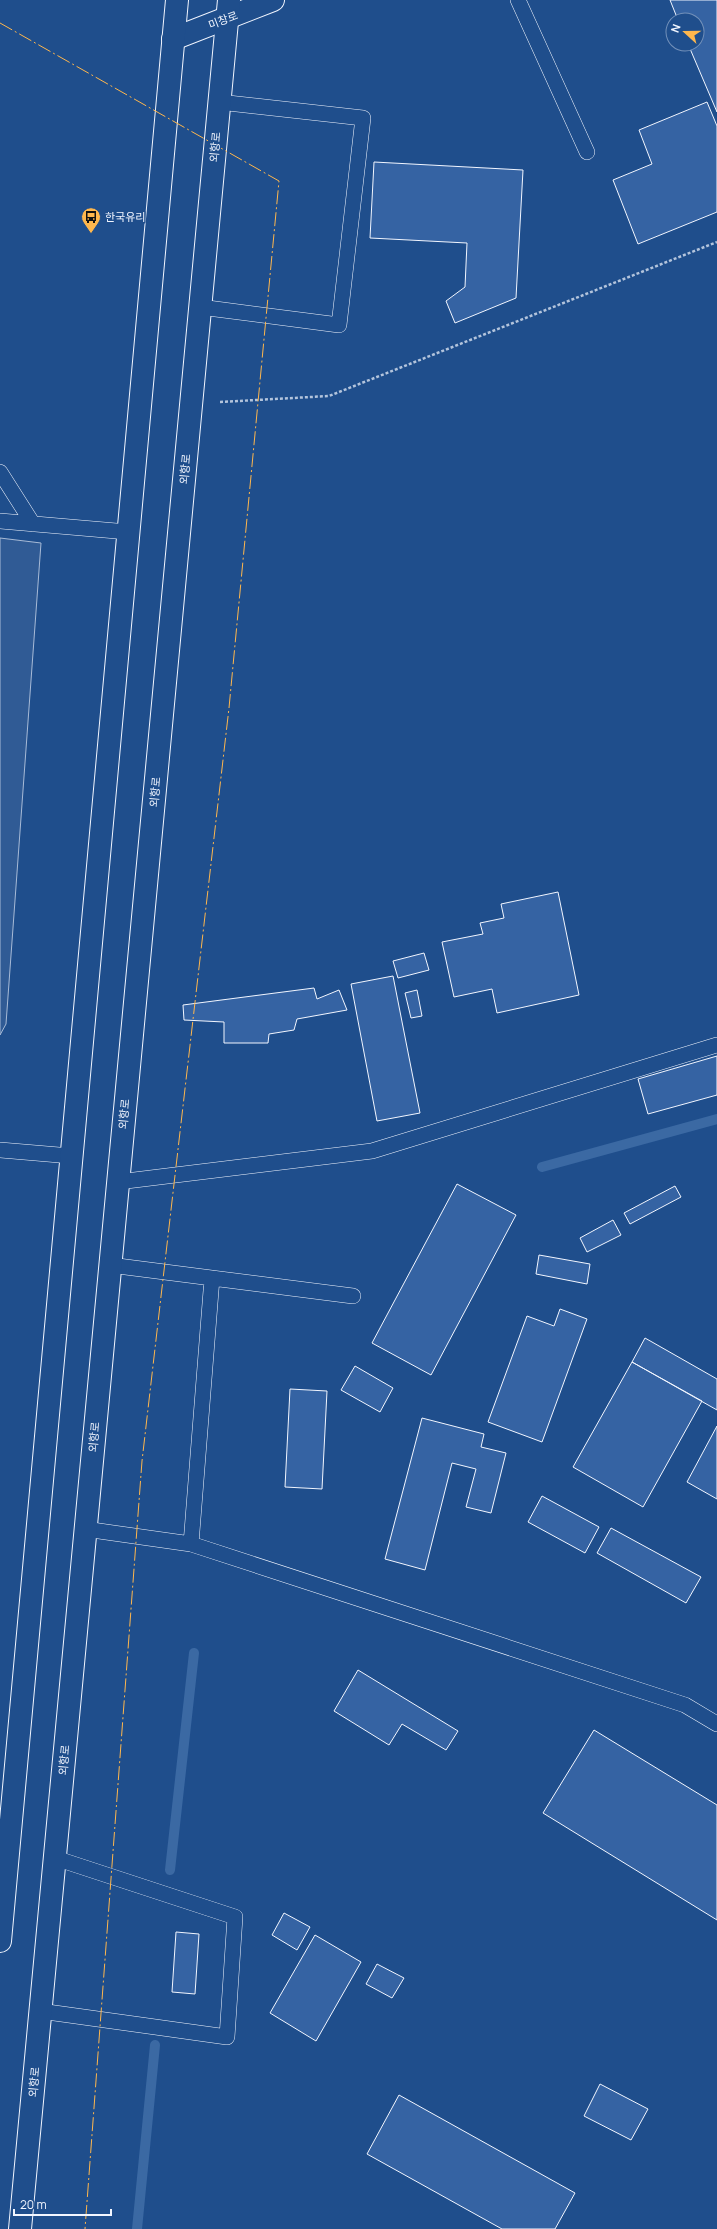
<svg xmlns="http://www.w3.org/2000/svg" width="717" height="2229" font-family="Manrope,'Noto Sans KR',sans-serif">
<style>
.parking{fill:#305b95;stroke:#a8bbd7}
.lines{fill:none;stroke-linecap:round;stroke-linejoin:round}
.stream{stroke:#3b69a3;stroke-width:10}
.building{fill:#3563a3;stroke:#f2f6ff}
.lane-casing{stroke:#f2f6ff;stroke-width:16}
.street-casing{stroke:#f2f6ff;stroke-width:24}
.primary-casing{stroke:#f2f6ff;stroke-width:24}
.path{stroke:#b3c4dc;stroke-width:2.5;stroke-dasharray:3 2;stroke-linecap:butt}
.lane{stroke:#1f4e8c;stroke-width:15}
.street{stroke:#1f4e8c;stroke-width:22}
.primary{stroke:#1f4e8c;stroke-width:22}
.power{stroke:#ffb74d;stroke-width:1;stroke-dasharray:14 3 2 3;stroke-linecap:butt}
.labels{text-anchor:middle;stroke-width:3;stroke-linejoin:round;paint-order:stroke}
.street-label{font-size:11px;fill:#f2f6ff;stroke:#1f4e8c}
.poi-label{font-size:11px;fill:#f2f6ff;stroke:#1f4e8c;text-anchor:start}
</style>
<rect width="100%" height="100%" fill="#1f4e8c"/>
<path class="parking" d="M0,538L41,543L6,1024L0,1035Z"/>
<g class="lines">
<path class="stream" d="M542,1167L717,1119
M170,1870L194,1653
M137,2229L155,2045"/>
</g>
<path class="building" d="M670,0H717V112L688,44H697V20H678Z
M707,102L717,126V212L638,244L613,180L652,164L639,130Z
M374,162L523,170L516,298L455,323L446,301L465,287L467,243L370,238Z
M558,892L579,995L497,1013L492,989L454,997L442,942L483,934L480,923L504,918L501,904Z
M424,953L429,970L398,978L393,961Z
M393,976L420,1113L377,1121L351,984Z
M314,988L317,999L339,990L347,1010L297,1019L294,1030L269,1034L268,1043H224V1022L184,1020L183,1005Z
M417,990L422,1016L411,1018L405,993Z
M717,1056V1095L648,1114L638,1079Z
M457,1184L516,1215L431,1375L372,1343Z
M675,1186L681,1197L630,1224L624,1213Z
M613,1220L621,1235L587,1252L580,1238Z
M539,1255L590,1264L587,1284L536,1274Z
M560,1309L587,1319L542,1442L488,1422L527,1316L554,1326Z
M645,1338L717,1379V1410L632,1362Z
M632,1362L702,1401L643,1507L573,1467Z
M355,1366L393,1388L380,1412L341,1390Z
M290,1389L327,1391L322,1489L285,1487Z
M422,1418L484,1434L481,1447L506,1453L491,1513L466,1507L476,1469L452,1463L425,1570L385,1559Z
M717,1426V1499L687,1482Z
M542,1496L599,1527L585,1553L528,1522Z
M611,1528L701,1577L686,1603L597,1553Z
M358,1670L458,1731L446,1750L402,1724L389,1745L334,1711Z
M594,1730L717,1805V1920L543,1813Z
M284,1913L310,1927L297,1950L272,1935Z
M176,1932L199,1934L195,1994L172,1992Z
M315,1935L361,1962L316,2041L270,2013Z
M377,1964L404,1978L392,1998L366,1984Z
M600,2084L648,2109L631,2140L584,2116Z
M399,2095L575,2193L555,2229H502L367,2154Z"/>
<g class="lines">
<defs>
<path id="lane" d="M518,0L587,152
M200,307L339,325L363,118L219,102
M0,472L33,524
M0,521L128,532
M0,1150L71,1156
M118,1182L372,1151L717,1045
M110,1265L353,1296
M85,1529L191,1544L212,1278
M191,1544L685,1705L717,1724
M40,2011L227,2037L235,1917L55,1858"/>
<path id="street" d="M173,39L273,0"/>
<path id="primary" d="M0,1941L177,0
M20,2229L229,0"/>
</defs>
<use href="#lane" class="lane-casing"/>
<use href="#street" class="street-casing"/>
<use href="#primary" class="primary-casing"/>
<path class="path" d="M220,402L329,396L717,242"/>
<use href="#lane" class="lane"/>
<use href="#street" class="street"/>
<use href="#primary" class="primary"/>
<path class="power" d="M0,23L279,181L229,708L142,1461L85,2229"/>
</g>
<defs>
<symbol id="bus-pin" viewBox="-11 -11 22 30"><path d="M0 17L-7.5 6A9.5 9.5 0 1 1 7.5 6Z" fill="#ffb74d" stroke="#1f4e8c"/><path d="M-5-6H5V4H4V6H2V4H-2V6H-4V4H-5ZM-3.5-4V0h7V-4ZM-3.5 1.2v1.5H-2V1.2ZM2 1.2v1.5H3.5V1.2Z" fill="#111"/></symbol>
</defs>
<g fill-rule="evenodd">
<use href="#bus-pin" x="80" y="206" width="22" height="30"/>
</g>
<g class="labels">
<g class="street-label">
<text transform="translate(223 20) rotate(-21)" y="4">미창로</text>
<text transform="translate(215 147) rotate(-85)" y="4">외항로</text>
<text transform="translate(185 469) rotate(-85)" y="4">외항로</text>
<text transform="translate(155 792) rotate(-85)" y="4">외항로</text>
<text transform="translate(124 1114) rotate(-85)" y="4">외항로</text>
<text transform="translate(94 1437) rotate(-85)" y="4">외항로</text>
<text transform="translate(64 1760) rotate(-85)" y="4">외항로</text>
<text transform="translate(34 2082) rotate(-85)" y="4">외항로</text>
</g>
<g class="poi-label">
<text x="105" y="221">한국유리</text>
</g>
</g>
<g transform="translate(685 32) rotate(291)"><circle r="19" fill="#1f4e8c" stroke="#7391ba"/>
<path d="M0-3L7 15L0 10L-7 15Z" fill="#ffb74d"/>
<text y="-6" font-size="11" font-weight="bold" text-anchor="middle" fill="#f2f6ff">N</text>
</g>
<path d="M14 2209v6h97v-6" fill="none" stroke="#f2f6ff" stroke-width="2"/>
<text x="20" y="2209" font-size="12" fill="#f2f6ff" stroke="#1f4e8c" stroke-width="3" paint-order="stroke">20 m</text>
</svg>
